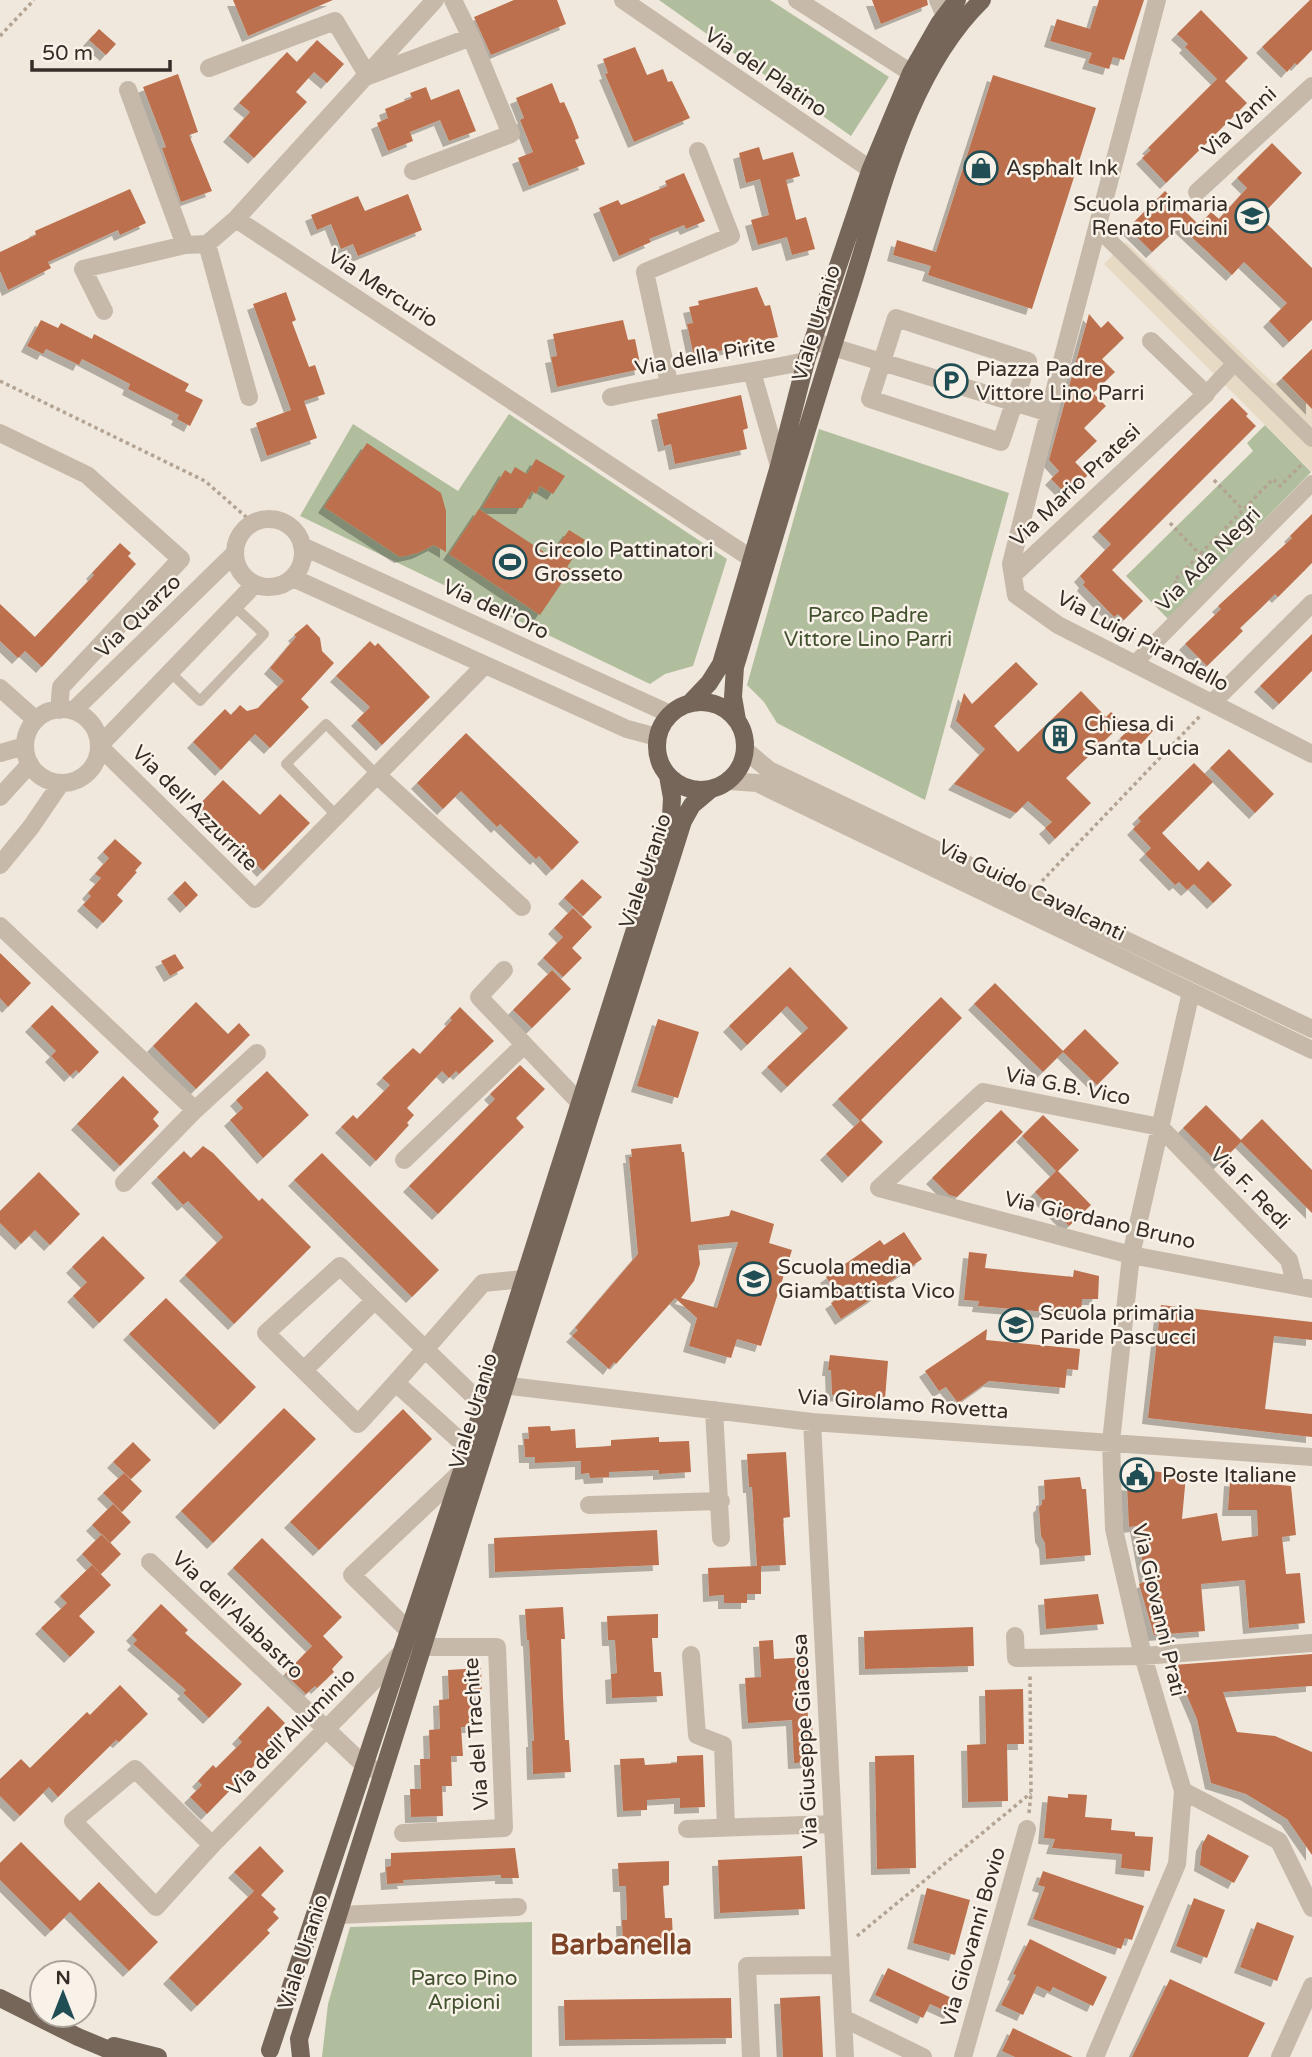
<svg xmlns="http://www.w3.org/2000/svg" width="1312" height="2057" font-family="'Varela Round',sans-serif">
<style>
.green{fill:#b1be9d}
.plaza{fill:#e7dac4}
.building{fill:#bd704d;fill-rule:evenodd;filter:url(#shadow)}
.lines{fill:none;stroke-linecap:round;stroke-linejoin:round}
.path{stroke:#b3a393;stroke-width:3.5;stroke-dasharray:3.5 3.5;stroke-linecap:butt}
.service{stroke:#c7b9a9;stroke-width:10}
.pedestrian{stroke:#c7b9a9;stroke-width:16}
.minor{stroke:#c7b9a9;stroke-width:18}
.primary{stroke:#76665a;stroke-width:18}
.labels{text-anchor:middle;stroke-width:5;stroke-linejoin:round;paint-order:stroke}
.street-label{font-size:21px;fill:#352d28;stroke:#f8f2e8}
.poi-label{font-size:21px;fill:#352d28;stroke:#f8f2e8;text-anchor:start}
.park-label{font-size:21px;fill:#42512e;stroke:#f8f2e8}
.district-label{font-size:28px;font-weight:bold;fill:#7e4227;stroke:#f8f2e8}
</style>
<defs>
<filter id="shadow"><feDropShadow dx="-6" dy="6" stdDeviation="0" flood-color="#0004"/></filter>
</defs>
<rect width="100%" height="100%" fill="#f0e8dc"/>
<path class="green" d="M659,0H770L889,77L851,136Z
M509,414L727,559L693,666L665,674L650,684L300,516L353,424L458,491Z
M1265,425L1311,472L1168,619L1126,576L1253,451L1247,443Z
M819,429L1009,493L925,800L777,723L764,702L747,685Z
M532,1922V2057H322L328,2004L350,1927Z"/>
<path class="plaza" d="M1126,242L1274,384L1282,378L1312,409V472L1104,264Z"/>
<path class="building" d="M233,0H333L248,36Z
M514,0H557L566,24L491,55L474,17Z
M872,0H927L928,5L881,24Z
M1099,0H1144L1124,60L1113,57L1109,69L1088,63L1092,53L1050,41L1057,19L1090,29Z
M1310,0H1312V50L1297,65L1295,63L1287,72L1262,47Z
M1201,10L1248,58L1225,81L1247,103L1166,183L1142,158L1151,150L1148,148L1217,79L1185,47L1188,44L1177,34Z
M99,29L116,44L106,55L89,40Z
M317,40L344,64L327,83L314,72L296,92L307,102L254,158L229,136L250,112L239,103L287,52L297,62Z
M635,47L647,75L663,69L668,82L672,81L690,118L634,142L605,74L608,73L603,59Z
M178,74L198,132L189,135L212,191L181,202L162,148L166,147L143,87Z
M993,75L1096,108L1032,309L928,275L931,266L893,255L897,240L936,252Z
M552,83L560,103L564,102L572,120L579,138L575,140L585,164L529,186L518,158L533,152L520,120L524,118L516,98Z
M426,87L431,100L459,89L476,131L449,141L440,120L410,132L413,141L388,151L377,123L388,118L385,109L412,98L410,93Z
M1272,143L1302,173L1260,217L1312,268V320L1289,342L1269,321L1287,303L1244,262L1232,275L1180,226L1152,252L1128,228L1165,191L1199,225L1211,212L1219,219L1247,188L1237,178Z
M759,147L763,160L793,152L800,176L786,180L796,220L806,217L815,249L792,255L787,237L758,245L751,220L769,215L760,179L746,183L739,153Z
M684,173L705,221L686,229L684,225L649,239L651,242L619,256L599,208L618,200L621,205L634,200L667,186L665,181Z
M130,189L146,223L120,235L118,230L48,262L51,268L8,290L0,271V252L36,235L35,231Z
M408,194L422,230L358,256L353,244L341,249L331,224L317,230L311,215L358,196L365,211Z
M757,287L765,306L770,305L778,337L694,357L687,324L693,323L689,307L699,305L698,301Z
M286,292L296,320L292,322L309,367L315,365L325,394L304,401L317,438L267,456L256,423L291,410L253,304Z
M1089,314L1101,328L1108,321L1124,338L1102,359L1115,372L1093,393L1106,406L1084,428L1097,441L1075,462L1088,475L1067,495L1051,479L1059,471L1049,460Z
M41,320L58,328L61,323L92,339L94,334L189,384L185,391L203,400L190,426L177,419L179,415L128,389L130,384L82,359L79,365L46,349L43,354L27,346Z
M623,320L628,340L635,339L641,369L557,387L551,357L557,356L553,334Z
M1312,349V409L1282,378Z
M741,395L748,428L743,430L747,449L675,464L671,444L664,446L657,414Z
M1232,398L1248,414L1246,416L1256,426L1112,570L1143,601L1124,620L1118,614L1114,617L1083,585L1085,582L1080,576L1111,544L1098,531Z
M367,443L441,493L446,511V552L434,545L418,553L400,557L324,507Z
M536,459L565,476L553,494L540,486L536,494L532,491L522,508H482L505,470L511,474L515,467L527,474Z
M479,509L550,556L569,530L585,540L567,567L571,569L540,615L449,554Z
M1312,514V563L1278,597L1275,594L1262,607L1240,628L1243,631L1207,666L1185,644L1221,609L1218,606L1292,538L1290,536Z
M120,543L131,553L128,556L136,564L42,667L25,651L18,658L0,641V604L35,637L94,575L92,573Z
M307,624L320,638L322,651L334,663L301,699L309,707L270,748L255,734L221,770L193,742L225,709L231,715L240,705L247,711L258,708L275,690L284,681L270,668L296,637L294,635Z
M1312,634V671L1279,704L1260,686Z
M370,641L375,646L378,643L430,697L382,745L357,720L370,707L336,676Z
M1016,662L1038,684L994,726L1018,752L1081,691L1106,717L1111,712L1123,723L1066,778L1091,803L1055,839L1045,828L1052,822L1028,801L1016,813L954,784L985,749L956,721L964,693L972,704Z
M1141,719L1153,731L1134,752L1120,738Z
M466,733L579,842L552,870L539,856L536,859L500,824L497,827L461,791L443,809L417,783Z
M1229,749L1274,794L1255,813L1210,768Z
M1194,763L1213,782L1162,833L1199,871L1208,861L1232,885L1213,903L1194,884L1187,890L1179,882L1175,885L1145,854L1151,848L1133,829L1141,821L1138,818Z
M223,780L260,815L280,794L310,823L263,871L199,805Z
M115,839L142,863L135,871L137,872L117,895L123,901L103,923L83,905L91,896L88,893L101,878L95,874L109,858L103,852Z
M582,879L602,897L583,916L564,898Z
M185,881L198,895L186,907L173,893Z
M573,908L592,927L572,948L582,958L563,977L543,958L563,937L554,928Z
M0,953L31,983L8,1007L0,998Z
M175,954L184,968L170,976L161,961Z
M790,967L848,1028L787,1087L767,1067L808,1028L787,1006L747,1045L729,1026Z
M552,970L571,989L532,1028L513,1010Z
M995,983L1063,1051L1085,1029L1119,1063L1097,1085L1063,1052L1043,1072L974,1004Z
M941,997L962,1018L861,1120L883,1142L848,1177L826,1154L860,1121L838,1099Z
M196,1002L228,1034L239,1023L250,1035L196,1089L153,1046Z
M52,1005L99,1052L79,1073L76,1070L70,1076L51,1056L56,1051L31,1026Z
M460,1007L494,1041L459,1074L456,1071L449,1078L442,1071L407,1108L414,1115L407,1123L409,1125L376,1161L341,1127L353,1115L357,1119L390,1085L382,1078L413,1048L420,1054L452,1020L450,1018Z
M658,1019L699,1032L678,1098L637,1086Z
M520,1065L545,1089L516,1118L524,1127L438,1214L409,1186L495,1099L490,1094Z
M267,1071L309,1115L263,1158L230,1120L243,1108L236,1100Z
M123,1076L159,1112L153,1119L159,1126L120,1166L77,1124Z
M1206,1105L1241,1140L1262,1119L1312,1170V1213L1241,1142L1219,1164L1183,1128Z
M1001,1110L1023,1132L957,1197L949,1195L932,1178Z
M1043,1115L1079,1150L1058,1171L1091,1205L1069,1226L1035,1192L1056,1171L1022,1136Z
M681,1144L682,1152H684L691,1222L729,1216L731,1210L774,1224L769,1243L792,1250L761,1346L737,1339L731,1358L689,1346L697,1318L675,1298L616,1364L614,1362L609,1369L572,1336L578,1330L575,1328L638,1254L629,1157H632L631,1149ZM738,1242L717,1308L681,1298L694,1281L700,1264L698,1245Z
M203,1146L213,1153L259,1201L262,1198L311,1247L234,1324L185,1275L223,1237L188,1201L183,1205L157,1177L184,1151L191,1158Z
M322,1153L439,1270L412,1297L294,1180Z
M39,1172L80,1214L50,1245L35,1230L21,1244L0,1223V1211Z
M904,1232L922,1259L875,1292L877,1295L841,1319L831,1303L840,1297L826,1277L880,1240L884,1245Z
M103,1236L145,1278L99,1323L73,1296L87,1282L72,1267Z
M969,1252L987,1254L985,1268L1073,1277L1074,1270L1099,1276L1098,1299H1082L1081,1315L978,1306L979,1301L964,1300Z
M166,1298L256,1387L220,1424L129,1334Z
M1161,1305L1312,1322V1340L1274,1336L1265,1409L1312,1414V1437L1148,1418Z
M987,1329L986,1340L1080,1349L1078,1370L1067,1369L1065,1388L989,1381L958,1403L946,1387L939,1391L925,1371Z
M830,1355L888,1361L885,1399L832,1395L831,1370H828Z
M284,1408L316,1439L213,1543L181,1511Z
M403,1409L432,1439L319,1550L290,1522Z
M550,1426L551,1431L575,1429L576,1448L611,1446V1440L659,1437V1442L689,1441L691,1472L659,1474V1470L609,1472V1477L590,1478L589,1473L581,1474V1461L535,1463V1457H525L524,1439H529L528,1427Z
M133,1442L151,1460L131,1479L113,1462Z
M786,1452L790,1517L783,1518L786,1565L761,1566V1594H747V1603H724V1595L709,1596L708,1568L757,1566L752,1487H749L747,1454Z
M1134,1469L1186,1475L1182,1519L1217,1513L1222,1541L1258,1536L1257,1510H1228L1230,1480L1291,1486L1296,1535L1282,1537L1286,1574L1300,1573L1305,1623L1249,1628L1245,1580L1201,1584L1205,1631L1154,1635L1139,1584L1146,1581L1136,1526L1129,1527L1127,1484L1133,1485Z
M124,1473L142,1491L122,1512L103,1493Z
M1080,1477L1082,1489H1086L1091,1555L1046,1559L1045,1543L1041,1536L1039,1507L1042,1504V1500L1045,1499L1044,1480Z
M113,1504L131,1522L110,1543L92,1525Z
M657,1530L659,1565L495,1572L494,1538Z
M102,1534L121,1554L101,1574L82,1554Z
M262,1538L342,1617L323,1636L343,1657L332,1669L334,1672L317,1688L315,1686L306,1694L285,1674L312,1646L233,1568Z
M92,1565L111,1585L79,1616L95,1632L70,1657L41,1628L67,1603L60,1596Z
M1098,1594L1104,1624L1046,1629L1044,1599Z
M161,1604L188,1630L185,1633L242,1684L209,1718L183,1693L186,1690L133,1644L137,1640L132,1635Z
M563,1607L565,1639H561L563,1697L565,1740H569L571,1772L533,1774L532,1741H534L529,1640H527L525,1609Z
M658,1614V1638H652L654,1672H661L663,1696L612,1698L611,1674L617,1673L615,1640H608L607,1616Z
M973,1627L974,1666L865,1669L864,1631Z
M773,1640L774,1659L808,1657L809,1675H805L808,1718H812L814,1762L794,1763L792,1720L748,1723L745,1678L761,1677L759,1641Z
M1312,1654V1686L1223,1692L1237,1732L1275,1736L1312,1752V1855L1287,1819L1246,1794L1211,1783L1197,1719L1174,1665Z
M481,1668L482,1696L471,1697L472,1727H461L463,1756H451L452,1786H442L443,1816L411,1817L410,1789H421L420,1759H430L429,1730L440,1729L439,1700L449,1699L448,1670Z
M120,1685L148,1714L119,1742L116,1740L58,1797L49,1787L20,1816L0,1796V1779L21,1759L30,1768L87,1712L90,1715Z
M1023,1689L1024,1744H1007L1008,1801L968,1802L967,1745L986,1744L985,1690Z
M268,1706L285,1723L273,1736L278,1741L207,1814L190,1797L202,1785L198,1781L213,1765L216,1768L242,1742L238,1738Z
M703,1755L705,1807L680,1808V1798L647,1800V1810L623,1811L620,1759L644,1758L645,1765L677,1763V1756Z
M914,1755L916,1868L877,1869L875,1756Z
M1068,1794L1087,1795L1085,1817L1112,1819L1111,1830L1135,1832V1836L1153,1837L1150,1871L1121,1868L1122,1854L1052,1848L1055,1839L1044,1838L1048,1796L1068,1798Z
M1208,1834L1249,1856L1234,1883L1200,1865L1202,1845Z
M21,1842L80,1901L99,1882L158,1942L129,1971L70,1912L51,1931L0,1880V1863Z
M260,1846L284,1871L261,1895L276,1909L273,1912L279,1918L267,1930L270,1933L197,2006L169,1978L254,1891L234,1872Z
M515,1848L519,1878H501V1875L403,1880L404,1883L387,1884L386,1867L391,1866V1853Z
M802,1856L805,1909L720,1913L718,1860Z
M669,1861V1885L663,1886L665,1918H672L673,1942L623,1944L622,1920H627L626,1886H619L618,1863Z
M1043,1871L1144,1906L1132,1940L1125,1938L1121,1949L1033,1919L1045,1887L1038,1885Z
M927,1888L970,1900L955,1955L913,1943Z
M1194,1898L1225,1910L1207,1958L1176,1946Z
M1257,1922L1294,1936L1277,1981L1240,1967Z
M1030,1939L1107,1977L1093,2006L1053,1987L1050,1992L1037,1986L1023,2015L1001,2005L1016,1975L1013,1974Z
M888,1968L956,2000L950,2013L930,2004L923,2018L875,1995Z
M1170,1979L1265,2023L1248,2057H1132Z
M820,1996L823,2057H783L780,1998Z
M731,1998L732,2038L565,2040L564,2000Z
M1013,2028L1073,2057H1015L1002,2051Z"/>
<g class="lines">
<path class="path" d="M0,36L34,0
M0,381L205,481L253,523
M1214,480L1243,510
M1170,523L1209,564
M1158,608L1180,586L1174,581L1273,479L1280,486L1303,463
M1042,881L1201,715
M1029,1813L1031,1793L1030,1674
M857,1936L1031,1793"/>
<path class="service" d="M170,672L200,701L264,634L234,606
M337,816L286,764L326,724L377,775"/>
<path class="pedestrian" d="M1097,228L1312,439
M1206,394L1234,364
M1134,664L1312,483"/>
<path class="minor" d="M435,0L236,219L752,559
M453,0L471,37
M623,0L883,178
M797,0L924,81
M938,0L945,16
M1157,0L1063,357L1011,564L1016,595L1058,625L1312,754
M209,68L335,21L368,76L471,37L511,134L413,171
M128,90L185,245L207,244
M1197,192L1312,86
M236,219L207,244L249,397
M104,311L83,269L185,245
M896,318L1028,361L1001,442L870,399Z
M813,341L1049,413
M752,372L779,466
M669,383L645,272L731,236L698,151
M611,397C676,382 741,375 806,361
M0,433L87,475L181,559L61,687L59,710
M235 553a34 34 0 1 1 68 0a34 34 0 1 1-68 0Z
M302,546L670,714
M1013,575L1206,394L1151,341
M293,578L627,729L657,737
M255,584L99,746L255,899L485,665
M0,688L36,720
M1212,703L1312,603
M25 746a37 37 0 1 1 74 0a37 37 0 1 1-74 0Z
M73,711L235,553
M745,750L769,770L1312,1029
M0,753L25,746
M377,775L522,907
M729,781L757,783L1312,1050
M0,797L30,764
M0,865L31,827L61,783
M0,926L195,1110
M504,970L479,997L580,1103
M404,1160L524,1045
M124,1183L195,1110L257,1053
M879,1188L983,1092L1160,1127L1289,1260L1296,1286
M879,1188L1131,1255L1312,1289
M304,1370L375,1300
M396,1383L469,1449
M493,1384L812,1422L1312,1457
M484,1406C436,1360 388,1313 340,1266L266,1333L358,1424C401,1378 442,1330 483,1283L524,1279
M714,1410L721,1538
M812,1422L845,2057
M589,1505L721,1501
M150,1562L364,1765L383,1773
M1015,1636L1016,1658L1143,1656L1312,1643
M691,1655L697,1735L723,1745L726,1828
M1183,1791L1279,1841L1312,1908
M687,1829L832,1824
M403,1833L504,1828L497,1647H422L409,1631L352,1575L462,1471
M212,1845L135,1769L73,1821L156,1907L212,1845L402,1652
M340,1915L518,1907
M843,2018L923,2057
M751,2057L747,1966L839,1965
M963,2057L1027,1829
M1095,2057L1177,1864L1183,1791L1143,1656L1114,1529L1111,1442L1131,1255L1191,992
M1280,2057L1312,1986"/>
<path class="primary" d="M657 746a44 44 0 1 1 88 0a44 44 0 1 1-88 0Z
M690,703L709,683L721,664L779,466L806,361L870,171L911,73L939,24L957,0
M737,720L733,697L735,667C773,542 810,416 850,292C881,194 907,73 982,0
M0,1998L78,2037L126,2057
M114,2046L158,2057
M270,2050L491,1383L671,816L672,798L668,776
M301,2057L299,2039L683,821L692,805L711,789"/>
</g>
<defs>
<symbol id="shop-ring" viewBox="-11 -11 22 22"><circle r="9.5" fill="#f8f2e8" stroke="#214d54" stroke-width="1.5"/><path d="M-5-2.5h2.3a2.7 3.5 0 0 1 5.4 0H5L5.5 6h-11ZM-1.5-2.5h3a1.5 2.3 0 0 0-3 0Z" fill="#214d54"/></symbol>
<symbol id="school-ring" viewBox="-11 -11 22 22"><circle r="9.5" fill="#f8f2e8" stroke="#214d54" stroke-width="1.5"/><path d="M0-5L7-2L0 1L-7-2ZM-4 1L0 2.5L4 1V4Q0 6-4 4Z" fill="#214d54"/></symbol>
<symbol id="parking-ring" viewBox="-11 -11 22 22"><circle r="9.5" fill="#f8f2e8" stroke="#214d54" stroke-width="1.5"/><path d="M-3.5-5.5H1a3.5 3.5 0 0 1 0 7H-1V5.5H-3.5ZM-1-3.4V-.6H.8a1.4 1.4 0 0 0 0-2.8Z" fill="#214d54"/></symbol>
<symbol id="stadium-ring" viewBox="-11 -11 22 22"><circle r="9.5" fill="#f8f2e8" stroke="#214d54" stroke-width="1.5"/><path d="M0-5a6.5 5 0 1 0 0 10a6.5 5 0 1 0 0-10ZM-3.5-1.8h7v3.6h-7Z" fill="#214d54"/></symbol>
<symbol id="building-ring" viewBox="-11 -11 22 22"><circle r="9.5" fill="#f8f2e8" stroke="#214d54" stroke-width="1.5"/><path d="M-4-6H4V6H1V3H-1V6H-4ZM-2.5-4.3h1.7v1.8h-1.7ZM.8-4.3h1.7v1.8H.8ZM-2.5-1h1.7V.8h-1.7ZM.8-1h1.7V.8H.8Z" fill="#214d54"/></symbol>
<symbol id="civic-ring" viewBox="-11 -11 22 22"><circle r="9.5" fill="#f8f2e8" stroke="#214d54" stroke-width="1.5"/><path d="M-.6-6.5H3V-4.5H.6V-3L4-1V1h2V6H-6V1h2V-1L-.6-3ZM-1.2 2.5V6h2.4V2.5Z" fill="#214d54"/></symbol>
</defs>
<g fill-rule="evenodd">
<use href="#shop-ring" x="962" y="149" width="38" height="38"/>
<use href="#school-ring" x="1233" y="197" width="38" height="38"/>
<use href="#parking-ring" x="932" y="362" width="38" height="38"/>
<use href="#stadium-ring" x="491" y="543" width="38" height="38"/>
<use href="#building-ring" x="1041" y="717" width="38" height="38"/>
<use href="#school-ring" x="735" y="1260" width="38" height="38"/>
<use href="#school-ring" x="997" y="1306" width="38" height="38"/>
<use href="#civic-ring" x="1118" y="1456" width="38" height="38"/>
</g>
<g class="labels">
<g class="street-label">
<text transform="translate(766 72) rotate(34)" y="7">Via del Platino</text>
<text transform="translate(1239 122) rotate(-43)" y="7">Via Vanni</text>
<text transform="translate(383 288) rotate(33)" y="7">Via Mercurio</text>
<text transform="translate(816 323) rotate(-73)" y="7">Viale Uranio</text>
<text transform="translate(705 356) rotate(-10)" y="7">Via della Pirite</text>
<text transform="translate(1075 485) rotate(-43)" y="7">Via Mario Pratesi</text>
<text transform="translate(1208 559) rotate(-45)" y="7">Via Ada Negri</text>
<text transform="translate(496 609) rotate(25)" y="7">Via dell'Oro</text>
<text transform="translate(138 616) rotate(-44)" y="7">Via Quarzo</text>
<text transform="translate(1143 641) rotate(28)" y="7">Via Luigi Pirandello</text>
<text transform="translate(195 808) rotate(45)" y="7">Via dell'Azzurrite</text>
<text transform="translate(645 871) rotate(-71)" y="7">Viale Uranio</text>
<text transform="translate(1032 890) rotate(26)" y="7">Via Guido Cavalcanti</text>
<text transform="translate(1068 1086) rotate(11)" y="7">Via G.B. Vico</text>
<text transform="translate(1250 1188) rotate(46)" y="7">Via F. Redi</text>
<text transform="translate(1100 1220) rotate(13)" y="7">Via Giordano Bruno</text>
<text transform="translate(903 1404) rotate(4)" y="7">Via Girolamo Rovetta</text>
<text transform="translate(473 1411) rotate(-73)" y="7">Viale Uranio</text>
<text transform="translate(1159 1610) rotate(77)" y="7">Via Giovanni Prati</text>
<text transform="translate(238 1615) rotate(44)" y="7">Via dell'Alabastro</text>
<text transform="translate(291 1732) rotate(-45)" y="7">Via dell'Alluminio</text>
<text transform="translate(476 1734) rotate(-94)" y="7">Via del Trachite</text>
<text transform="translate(805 1741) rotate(-93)" y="7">Via Giuseppe Giacosa</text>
<text transform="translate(973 1937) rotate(-74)" y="7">Via Giovanni Bovio</text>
<text transform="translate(303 1952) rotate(-72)" y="7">Viale Uranio</text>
</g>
<g class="poi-label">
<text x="1006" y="175">Asphalt Ink</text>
<text x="1228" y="211" text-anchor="end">Scuola primaria<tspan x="1228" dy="24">Renato Fucini</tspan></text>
<text x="976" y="376">Piazza Padre<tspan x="976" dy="24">Vittore Lino Parri</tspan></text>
<text x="534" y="557">Circolo Pattinatori<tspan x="534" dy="24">Grosseto</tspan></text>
<text x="1084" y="731">Chiesa di<tspan x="1084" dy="24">Santa Lucia</tspan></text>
<text x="778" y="1274">Scuola media<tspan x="778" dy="24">Giambattista Vico</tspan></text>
<text x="1040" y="1320">Scuola primaria<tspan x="1040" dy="24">Paride Pascucci</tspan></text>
<text x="1162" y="1482">Poste Italiane</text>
</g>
<g class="park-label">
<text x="868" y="622">Parco Padre<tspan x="868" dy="24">Vittore Lino Parri</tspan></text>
<text x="464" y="1985">Parco Pino<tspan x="464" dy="24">Arpioni</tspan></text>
</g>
<g class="district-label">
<text x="621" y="1954">Barbanella</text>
</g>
</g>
<g transform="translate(63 1994)"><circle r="33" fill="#f8f2e8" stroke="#aaa39b" stroke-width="2"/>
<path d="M0-5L12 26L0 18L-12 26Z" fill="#214d54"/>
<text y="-10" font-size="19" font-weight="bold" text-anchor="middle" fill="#352d28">N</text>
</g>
<path d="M32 60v10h138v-10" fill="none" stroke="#352d28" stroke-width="3.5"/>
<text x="42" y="60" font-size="21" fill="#352d28" stroke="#f8f2e8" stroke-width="5" paint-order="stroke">50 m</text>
</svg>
